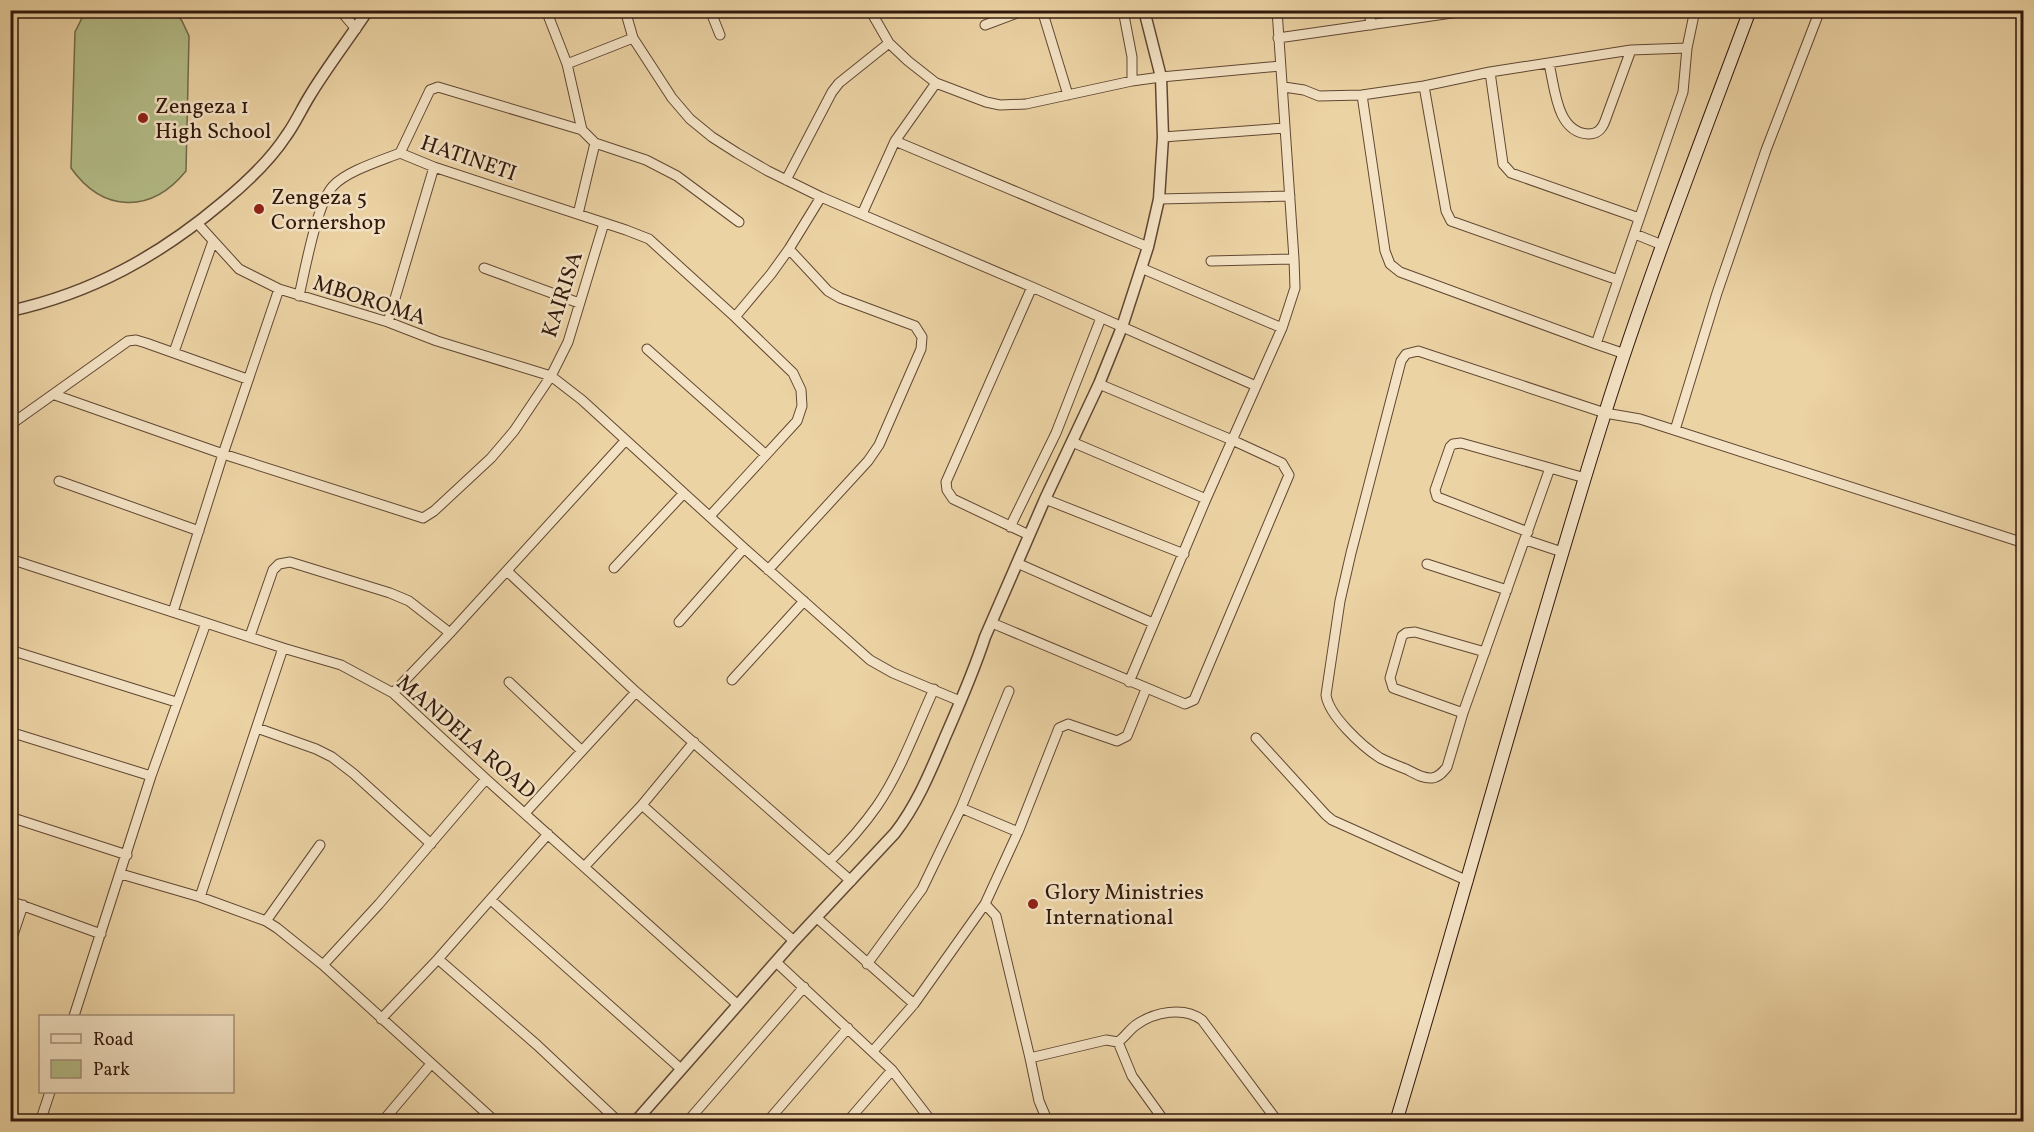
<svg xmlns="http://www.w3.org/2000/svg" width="2034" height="1132" font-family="Vollkorn,serif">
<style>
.green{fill:#b4bd88;stroke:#726a4a;stroke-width:1.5}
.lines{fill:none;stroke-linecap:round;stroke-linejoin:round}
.minor-casing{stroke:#604732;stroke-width:11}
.tertiary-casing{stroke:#604732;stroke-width:13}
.secondary-casing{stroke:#31180c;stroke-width:14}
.minor{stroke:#f3e2c4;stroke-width:9}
.tertiary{stroke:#f3e2c4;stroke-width:10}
.secondary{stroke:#f3e2c4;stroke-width:12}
.poi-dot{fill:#8f2418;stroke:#f3e2c4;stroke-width:2}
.labels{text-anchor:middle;stroke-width:5;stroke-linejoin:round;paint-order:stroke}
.poi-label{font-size:22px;fill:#31180c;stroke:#f3e2c4;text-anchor:start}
.street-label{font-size:22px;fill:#31180c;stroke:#f3e2c4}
</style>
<rect width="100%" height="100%" fill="#ecd3a4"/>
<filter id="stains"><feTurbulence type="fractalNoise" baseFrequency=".00333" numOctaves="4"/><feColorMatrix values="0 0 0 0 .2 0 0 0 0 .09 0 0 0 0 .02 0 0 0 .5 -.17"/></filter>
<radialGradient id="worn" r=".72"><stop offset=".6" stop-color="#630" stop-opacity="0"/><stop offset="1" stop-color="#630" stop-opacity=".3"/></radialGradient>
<path class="green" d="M89,11H174L182,21L189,36L186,171C151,214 103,213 71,168L75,32L82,18Z"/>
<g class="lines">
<defs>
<path id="minor" d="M340,10L356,29
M546,10L567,64L582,130L595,143L646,160L677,176L739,222
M625,10L633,38L672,98L690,119L712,137L737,153L768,171L821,197L1032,287L1256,386
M710,10L720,35
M870,10L889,43L908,61L936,83L986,102L1000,105L1026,104L1132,81L1161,77L1280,66
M1042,10L1068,95
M1123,10L1132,57V81
M1369,10L1371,25
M770,12L772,10
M985,25L1025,10
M1278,38L1473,10
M567,64L633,38
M1549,64C1555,87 1556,132 1588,134C1598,134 1602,129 1605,121L1631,50
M1490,72L1503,164L1511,173L1639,218
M1424,86L1446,211L1451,221L1618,280
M1284,87L1304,90L1319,96L1362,95L1424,86L1490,72L1631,50L1687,48
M1362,95L1385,251L1390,264L1400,272L1596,344
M1163,137L1285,128
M895,141L1148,247
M400,153L430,90L438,87L582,130
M786,180L832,92L839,83L889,43
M1159,199L1290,196
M578,214L595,143
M862,214L895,141L936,83
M198,224L239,269L279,289L388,322L437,341L551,376L582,400L744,548L870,660L893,673L960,701
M1635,234L1662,245
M1211,261L1294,259
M484,268L579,303
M1141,268L1282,328
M299,296C305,270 317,203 333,186C347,171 380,161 400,153L434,167L626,230L649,239L735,317L793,373L801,390L802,406L797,421L710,516
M735,317L771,274L789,249L821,197
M388,322L434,167
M647,349L765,454
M174,352L213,241
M1625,354L1596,344L1683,92L1687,48L1695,10
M55,395L223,454L423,518L434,511L491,458L514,431L551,376L568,342L604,223
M10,425L128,341L136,340L146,343L247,379
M1675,430L1717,293L1766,150L1820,10
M1072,442L1206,499
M1585,478L1550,468L1463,713L1447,767C1443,772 1439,777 1432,778C1423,779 1414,773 1406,769C1398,766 1388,762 1380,758C1362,746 1329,716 1326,695L1340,601L1351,553L1401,361L1406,354L1418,351L1605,413L1640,419L2024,543
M59,481L199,531
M1045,499L1184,554
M1010,527L1056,433L1101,318
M1528,532L1437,497L1435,490L1450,447L1453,444L1461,443L1550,468
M1029,535L953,499L947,490L946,482L1032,287
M1526,540L1562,552
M10,559L283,648L341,665L393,693L486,779L738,1005
M1017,563L1153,623
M1427,564L1507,590
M614,568L684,493
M768,570L868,461L879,445L921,349L922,337L915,326L840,298L828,291L789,249
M507,571L636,692L851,881
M173,612L223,454L279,289
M679,622L744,548
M992,623L1185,704L1194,700L1289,475L1282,463L1232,440L1099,384
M250,636L273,570L279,564L290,562L390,593L409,601L450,633
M10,650L176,702
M732,680L804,601
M509,682L582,751
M1129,682L1206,499L1282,328L1295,288L1294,259L1277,10
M393,693L450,633L625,441
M1463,713L1393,688L1390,678L1402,636L1406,633L1415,632L1485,652
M257,728L316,749L332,757L354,774L431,844
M10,732L151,776
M1256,738L1326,815L1332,820L1468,881
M642,805L794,941
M961,808L1018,832
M525,813L636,692
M10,817L127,855
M829,862C846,845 863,826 877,806C901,771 916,728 934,689
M585,866L642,805L694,742
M121,874L200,897L266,921L277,928L323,965L496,1122
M200,897L283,648
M491,900L681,1069
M10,901L101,934
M985,904L996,916L1030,1058L1039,1101L1048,1122
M817,918L914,1004
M266,921L320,845
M10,944L23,905
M438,959L537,1045L619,1122
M776,962L892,1070L932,1122
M867,964L922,889L961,808L1009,691
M323,965L379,904L486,779
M74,1016L151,776L206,623
M381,1019L438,959L548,834
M1118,1042C1125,1037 1129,1030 1136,1025C1154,1012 1184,1006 1202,1020L1278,1122
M873,1051L914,1004L985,904L1018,832L1059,728L1068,724L1117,741L1127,736L1146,689
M1030,1058L1106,1040L1118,1042L1132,1076L1165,1122
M40,1122L50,1092
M382,1122L431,1064
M687,1122L804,987
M767,1122L848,1028
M847,1122L892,1070"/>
<path id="tertiary" d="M10,311C92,293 159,256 223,202C246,183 269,162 286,136C295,124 301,110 309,97C327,67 349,39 368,10
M635,1122L794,941L895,833C918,803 931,770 946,735C960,703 974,671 985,637L1045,499L1099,384L1122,327L1148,247L1159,199L1163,137L1161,77L1144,10"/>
<path id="secondary" d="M1396,1122C1467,886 1531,648 1605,413C1648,277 1700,144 1750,10"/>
</defs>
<use href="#minor" class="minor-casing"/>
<use href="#tertiary" class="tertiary-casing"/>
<use href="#secondary" class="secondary-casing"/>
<use href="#minor" class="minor"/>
<use href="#tertiary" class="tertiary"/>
<use href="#secondary" class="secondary"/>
</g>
<g class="poi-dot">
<circle cx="143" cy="118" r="6"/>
<circle cx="259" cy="209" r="6"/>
<circle cx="1033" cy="904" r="6"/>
</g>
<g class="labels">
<g class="poi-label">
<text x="155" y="113">Zengeza 1<tspan x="155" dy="25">High School</tspan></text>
<text x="271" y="204">Zengeza 5<tspan x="271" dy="25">Cornershop</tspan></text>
<text x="1045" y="899">Glory Ministries<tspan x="1045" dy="25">International</tspan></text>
</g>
<g class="street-label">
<text transform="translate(469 157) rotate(19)" y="8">HATINETI</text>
<text transform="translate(561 294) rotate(-72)" y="8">KAIRISA</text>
<text transform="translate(370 299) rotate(18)" y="8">MBOROMA</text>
<text transform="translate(467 736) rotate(41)" y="8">MANDELA ROAD</text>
</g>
</g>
<rect width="2034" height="1132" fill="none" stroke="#ecd3a4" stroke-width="36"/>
<rect x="12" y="12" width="2010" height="1108" fill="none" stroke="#31180c" stroke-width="3"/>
<rect x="18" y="18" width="1998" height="1096" fill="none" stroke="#31180c" stroke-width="1.5"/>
<rect x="39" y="1015" width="195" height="78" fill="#f3e2c4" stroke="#a5917a" stroke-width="1.5"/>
<rect x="51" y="1034" width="30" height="9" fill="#f3e2c4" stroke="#a5917a" stroke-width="1.5"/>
<text x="93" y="1045" font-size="18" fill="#31180c">Road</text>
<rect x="51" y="1060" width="30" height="18" fill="#b4bd88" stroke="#a5917a" stroke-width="1.5"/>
<text x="93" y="1075" font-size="18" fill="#31180c">Park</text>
<rect width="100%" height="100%" filter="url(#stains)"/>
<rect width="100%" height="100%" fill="url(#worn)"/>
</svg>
